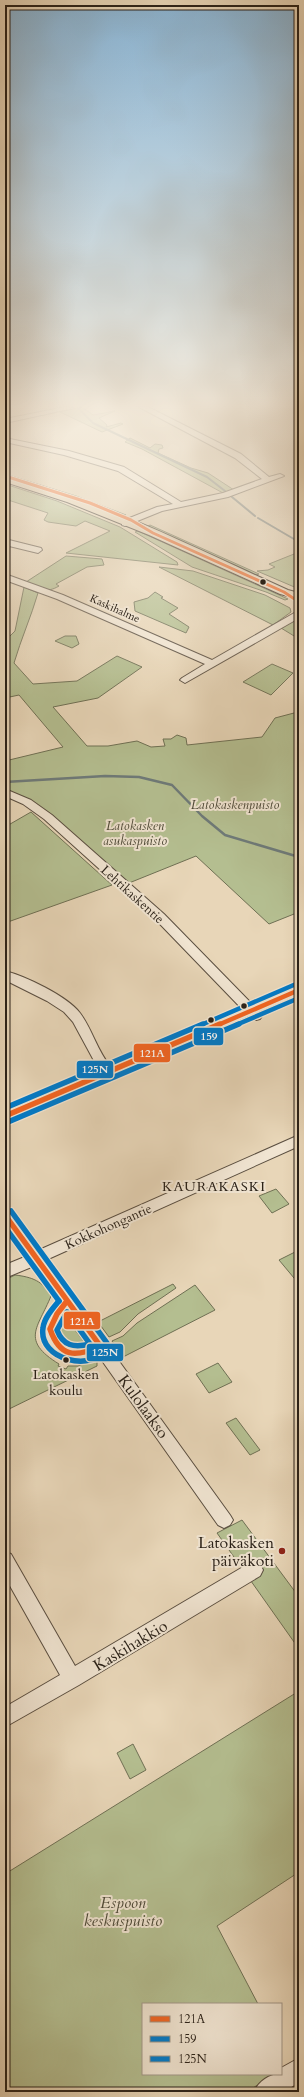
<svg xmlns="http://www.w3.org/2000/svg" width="304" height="2097" font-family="Cardo,serif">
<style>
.green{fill:#b4be90;stroke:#6f7054}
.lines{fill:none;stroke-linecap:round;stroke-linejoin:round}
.stream-far1{stroke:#6e7a79;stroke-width:2}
.stream{stroke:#6e7a79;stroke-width:2.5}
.minor-casing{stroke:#5a4e40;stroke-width:2}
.major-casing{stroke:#2a2118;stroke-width:2}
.minor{fill:#f0e4d1;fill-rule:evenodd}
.major{fill:#e8d6b8;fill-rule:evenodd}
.bus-1-far2-casing{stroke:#f0e4d1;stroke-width:5}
.bus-1-far1-casing{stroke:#f0e4d1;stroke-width:7}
.bus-1-casing{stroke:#f0e4d1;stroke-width:8}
.bus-2-far1-casing{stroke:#f0e4d1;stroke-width:7}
.bus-2-casing{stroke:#f0e4d1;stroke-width:8}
.bus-3-far1-casing{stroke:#f0e4d1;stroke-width:7}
.bus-3-casing{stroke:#f0e4d1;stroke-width:8}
.bus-1-far2{stroke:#f26522;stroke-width:3}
.bus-1-far1{stroke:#f26522;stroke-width:4.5}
.bus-1{stroke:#f26522;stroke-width:5.5}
.bus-2-far1{stroke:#007ac9;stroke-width:4.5}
.bus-2{stroke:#007ac9;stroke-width:5.5}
.bus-3-far1{stroke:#007ac9;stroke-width:4.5}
.bus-3{stroke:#007ac9;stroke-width:5.5}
.bus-dot{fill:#2a2118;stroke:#f0e4d1;stroke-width:1.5}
.poi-dot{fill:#8f2418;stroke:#f0e4d1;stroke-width:1.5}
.labels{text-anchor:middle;stroke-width:4;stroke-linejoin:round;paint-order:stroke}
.far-street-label{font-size:11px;fill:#2a2118;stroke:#f0e4d1}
.park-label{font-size:13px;font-style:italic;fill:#4c4836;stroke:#f0e4d1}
.street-label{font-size:13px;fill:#2a2118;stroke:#f0e4d1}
.neighbourhood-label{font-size:14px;letter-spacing:1px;fill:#2a2118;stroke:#f0e4d1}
.near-bus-label{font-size:14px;fill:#2a2118;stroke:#f0e4d1}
.near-street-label{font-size:16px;fill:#2a2118;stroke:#f0e4d1}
.near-poi-label{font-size:16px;fill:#2a2118;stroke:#f0e4d1;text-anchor:end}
.near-park-label{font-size:16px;font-style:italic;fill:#4c4836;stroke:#f0e4d1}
.line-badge{stroke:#f0e4d1;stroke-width:1.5}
.badge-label{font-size:11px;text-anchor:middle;font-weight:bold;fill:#fff}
</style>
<rect width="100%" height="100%" fill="#e8d6b8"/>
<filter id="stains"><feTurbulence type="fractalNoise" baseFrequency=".005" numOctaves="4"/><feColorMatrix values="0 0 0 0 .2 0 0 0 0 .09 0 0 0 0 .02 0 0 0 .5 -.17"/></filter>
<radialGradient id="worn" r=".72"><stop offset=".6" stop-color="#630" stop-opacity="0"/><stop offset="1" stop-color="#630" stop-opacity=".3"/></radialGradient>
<path class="green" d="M82,407L93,415L115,411L99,418L107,425L106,427L121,423L123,424L102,432L60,412Z
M130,438L150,448L155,444L162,445L163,448L159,449L158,453L191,468L208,473L234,490L223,493L142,449L125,442Z
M5,474L76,496L126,515L123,516L68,494Z
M5,484L57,501L120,527L177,562L178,565L66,553L110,531L85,521L76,526L48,522L44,520L48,513L5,499Z
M150,525L259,574L256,575L242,571L146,527Z
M138,531L288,599L285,600L266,592L192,567L135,532Z
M299,552V589L257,571L268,570L275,567L269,564Z
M66,556L102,559L104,565L87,567L56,584L59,586C46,594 39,588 26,582Z
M159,567L193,571L265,595L290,608L291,612L273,625Z
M24,587L38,593C31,617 21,639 14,663L33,684L77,681L117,656L142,667L98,698L53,707L87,746H108L137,741L151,747L165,746L163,739H171L177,735L186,738L187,745L262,737L275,718L294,713L299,708V912L269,924L196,856L129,883L117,875L46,811L32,802L5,790V761L63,747L19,695L5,698V641L15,631Z
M155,592L163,597L161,598L178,608L169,614L189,627L186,633L135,611L134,602L148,598Z
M299,618V639L281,628Z
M65,636H76L79,644L72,648L55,641Z
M272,664L293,673L271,695L243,682Z
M31,812L112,885L5,923V827Z
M276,1189L289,1204L272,1213L259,1196Z
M299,1250V1284L279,1260Z
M15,1275C32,1277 43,1281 51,1296C38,1328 20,1340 59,1364L58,1366L66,1369L68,1366H78L93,1360L97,1361V1366L5,1411V1280Z
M173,1284L176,1288L138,1314L120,1332L109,1337L98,1322Z
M195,1285L215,1310L123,1357L112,1341L123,1336L137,1323Z
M66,1318L85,1343L78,1349L69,1347L61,1336L60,1324Z
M218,1363L232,1382L209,1393L196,1374Z
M236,1418L260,1450L250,1455L226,1423Z
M242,1520L299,1597V1649L217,1533Z
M299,1691V1872L217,1926L258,2004H143V2074H274L247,2092H5V1874Z
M133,1744L146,1770L130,1779L117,1753Z"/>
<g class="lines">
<path class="stream-far1" d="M78,408L93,423L207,477L225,491
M232,497L255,516
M258,518L299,542"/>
<path class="stream" d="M5,782L105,776L139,777L172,785L202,816L225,835L299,857"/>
<defs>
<path id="minor" d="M65,407L74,408L5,423V419Z
M139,407H148L241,454L269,477L280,474L284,476L228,497L162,511L125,526L122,525V521L157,507L173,504L118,471L64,455L5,442V438L69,451L124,467L181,502L223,493L262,479L235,458Z
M5,539L41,548L42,550L38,553L5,545Z
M5,574L63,595L212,660L296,612L299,611V618L185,683L180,680L182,678L205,664L57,599L5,580Z
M5,789L31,800L52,815L164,914L253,1005L299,986V995L259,1012L262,1016L260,1019L256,1020L249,1016L5,1121V1111L99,1070L73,1022L64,1012L47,1001L5,980V971C25,976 67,996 80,1013C92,1029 97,1050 110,1066L242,1009L156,920L44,819L23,804L5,796Z
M299,1135V1146L46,1260L230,1515L233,1520L230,1525L224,1528L218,1525L98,1355C69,1366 51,1361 42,1329L52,1310L59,1300L34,1266L5,1278V1265L27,1256L5,1226V1210L10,1211L39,1250ZM67,1312L91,1345C73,1352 63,1348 58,1329Z
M5,1552L11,1554L75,1666L248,1564L254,1562L260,1564L263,1570L260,1576L79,1685L5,1727V1707L60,1675L5,1577Z
M299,2058V2082L284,2092H254C259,2081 269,2074 281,2074V2068Z"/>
<path id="major" d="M5,476C102,500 197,549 288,590L299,593V599L280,594L149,535L67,502L5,482Z"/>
</defs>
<use href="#minor" class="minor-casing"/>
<use href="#major" class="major-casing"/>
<use href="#minor" class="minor"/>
<use href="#major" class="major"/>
<defs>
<path id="bus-1-far2" d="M5,476L90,503L131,520L153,533L284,592L299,602"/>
<path id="bus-1-far1" d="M218,1025L299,990"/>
<path id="bus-1" d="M5,1116L220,1024
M5,1215L101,1347C75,1357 60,1358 50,1329L57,1314L67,1301"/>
<path id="bus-2-far1" d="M236,1025L299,998"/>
<path id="bus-2" d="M8,1122L239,1024
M5,1227L59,1301
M67,1312L90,1344C74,1348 63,1346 57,1330Z"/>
<path id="bus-3-far1" d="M201,1025L296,984"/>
<path id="bus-3" d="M5,1108L203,1024
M11,1211L107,1343L108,1348C93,1373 38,1360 43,1328C44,1318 53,1308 59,1301"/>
</defs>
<use href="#bus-1-far2" class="bus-1-far2-casing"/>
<use href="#bus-1-far1" class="bus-1-far1-casing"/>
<use href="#bus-1" class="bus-1-casing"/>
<use href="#bus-2-far1" class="bus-2-far1-casing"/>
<use href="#bus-2" class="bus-2-casing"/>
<use href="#bus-3-far1" class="bus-3-far1-casing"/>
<use href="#bus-3" class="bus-3-casing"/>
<use href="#bus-1-far2" class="bus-1-far2"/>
<use href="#bus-1-far1" class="bus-1-far1"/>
<use href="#bus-1" class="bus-1"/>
<use href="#bus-2-far1" class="bus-2-far1"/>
<use href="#bus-2" class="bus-2"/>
<use href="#bus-3-far1" class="bus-3-far1"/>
<use href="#bus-3" class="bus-3"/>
</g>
<linearGradient id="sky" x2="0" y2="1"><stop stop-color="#89b5d6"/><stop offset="0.58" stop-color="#f5eddf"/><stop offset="1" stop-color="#f5eddf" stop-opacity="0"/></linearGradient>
<rect width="304" height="700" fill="url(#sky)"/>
<g class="bus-dot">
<circle cx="263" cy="582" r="3.5"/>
<circle cx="244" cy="1006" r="3.5"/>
<circle cx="211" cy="1020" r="3.5"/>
<circle cx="66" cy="1360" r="3.5"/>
</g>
<circle class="poi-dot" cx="282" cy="1551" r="4"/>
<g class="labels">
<g class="far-street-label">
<text transform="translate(115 608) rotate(24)" y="4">Kaskihalme</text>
</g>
<g class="park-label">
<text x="235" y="809">Latokaskenpuisto</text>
<text x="135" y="830">Latokasken<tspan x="135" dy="15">asukaspuisto</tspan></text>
</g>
<g class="street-label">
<text transform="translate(133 894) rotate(42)" y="5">Lehtikaskentie</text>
<text transform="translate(108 1226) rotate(-24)" y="5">Kokkohongantie</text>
</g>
<g class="neighbourhood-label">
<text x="214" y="1191">KAURAKASKI</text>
</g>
<g class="near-bus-label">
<text x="66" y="1379">Latokasken<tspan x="66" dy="16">koulu</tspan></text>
</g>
<g class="near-street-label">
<text transform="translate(144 1406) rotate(54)" y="6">Kulolaakso</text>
<text transform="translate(130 1645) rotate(-31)" y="6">Kaskihakkio</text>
</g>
<g class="near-poi-label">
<text x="274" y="1548">Latokasken<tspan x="274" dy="18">päiväkoti</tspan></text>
</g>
<g class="near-park-label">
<text x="123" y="1908">Espoon<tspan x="123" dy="18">keskuspuisto</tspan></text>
</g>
</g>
<g class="line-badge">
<rect x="193" y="1027" width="31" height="19" rx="4" fill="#007ac9"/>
<rect x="133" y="1043" width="38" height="20" rx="4" fill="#f26522"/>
<rect x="76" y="1060" width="38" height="19" rx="4" fill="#007ac9"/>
<rect x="63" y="1311" width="38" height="19" rx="4" fill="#f26522"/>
<rect x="86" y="1343" width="38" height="19" rx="4" fill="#007ac9"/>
</g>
<g class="badge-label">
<text x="209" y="1040">159</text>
<text x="152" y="1057">121A</text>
<text x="95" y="1073">125N</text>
<text x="82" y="1325">121A</text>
<text x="105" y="1356">125N</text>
</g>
<rect width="304" height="2097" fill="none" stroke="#e8d6b8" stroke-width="20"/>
<rect x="6" y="6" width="292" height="2085" fill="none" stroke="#2a2118" stroke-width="2"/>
<rect x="10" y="10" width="284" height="2077" fill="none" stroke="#2a2118"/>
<rect x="142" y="2003" width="140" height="72" fill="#f0e4d1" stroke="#a19687"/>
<rect x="150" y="2016" width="20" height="6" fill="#f26522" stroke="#a19687"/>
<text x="178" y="2023" font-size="12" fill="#2a2118">121A</text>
<rect x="150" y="2036" width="20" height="6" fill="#007ac9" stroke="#a19687"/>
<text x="178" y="2043" font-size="12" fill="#2a2118">159</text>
<rect x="150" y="2056" width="20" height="6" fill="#007ac9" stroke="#a19687"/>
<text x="178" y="2063" font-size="12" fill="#2a2118">125N</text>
<rect width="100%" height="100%" filter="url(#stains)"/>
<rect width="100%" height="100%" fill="url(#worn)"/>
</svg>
